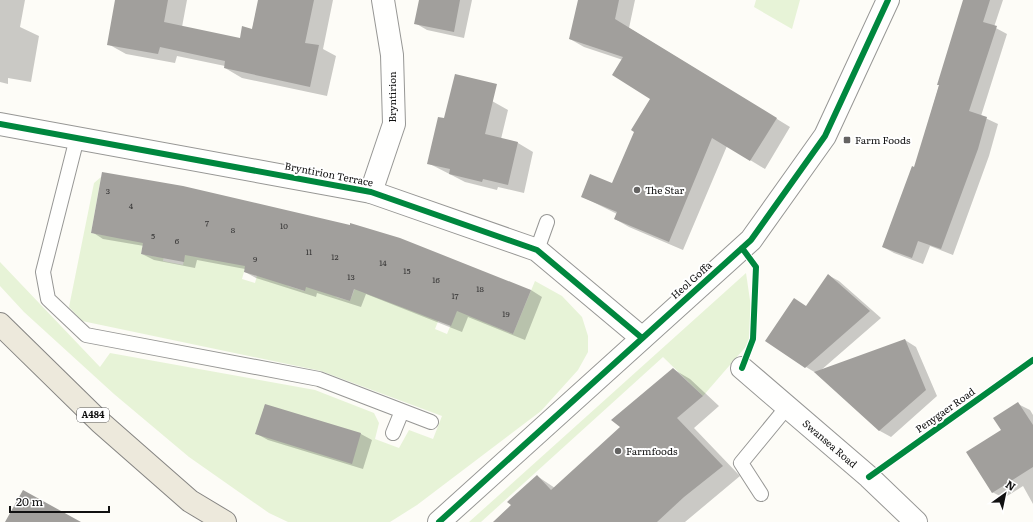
<svg xmlns="http://www.w3.org/2000/svg" width="1033" height="522" font-family="Literata,serif">
<style>
.green{fill:#e7f3d7}
.shadow{fill:#0003}
.building{fill:#a19f9c}
.lines{fill:none;stroke-linecap:round;stroke-linejoin:round}
.service-casing{stroke:#979795;stroke-width:16}
.minor-casing{stroke:#979795;stroke-width:24}
.tertiary-casing{stroke:#979795;stroke-width:24}
.primary-casing{stroke:#858482;stroke-width:24}
.service{stroke:#fffffe;stroke-width:14}
.minor{stroke:#fffffe;stroke-width:22}
.tertiary{stroke:#fffffe;stroke-width:22}
.primary{stroke:#ede9dc;stroke-width:22}
.cycleway-casing{stroke:#fff;stroke-width:8}
.cycleway{stroke:#00873e;stroke-width:6}
.poi-dot{fill:#646362;stroke:#fff;stroke-width:1.5}
.labels{text-anchor:middle;stroke-width:4;stroke-linejoin:round;paint-order:stroke}
.number-label{font-size:8px;fill:#353434}
.shield{fill:#fff;stroke:#585858;stroke-width:1}
.shield-label{font-size:9px;font-weight:bold;fill:#111}
.street-label{font-size:10px;fill:#111;stroke:#fff}
.poi-label{font-size:10px;fill:#111;stroke:#fff;text-anchor:start}
</style>
<rect width="100%" height="100%" fill="#fdfcf7"/>
<path class="green" d="M756,0H800L792,29L754,7Z
M101,177L91,233L108,236L149,213L141,254L158,257L166,217L171,218L163,261L183,265L192,222L254,236L242,279L255,283L267,239L288,286L304,291L317,255L336,297L350,301L367,257L452,286L435,329L447,334L458,307L487,323L513,334L535,281L562,296L582,317L588,336V352L578,370L541,411L417,505L390,522H288L269,513L189,457L114,394L24,312L0,286V262L100,367L110,353L315,390L374,413L379,423L375,439L399,448L409,430L433,439L442,416L321,371L82,321L69,307L94,183Z
M746,273L752,314L749,343L703,396L663,357L481,522H469Z"/>
<path class="shadow" d="M0,0H25L20,27L39,36L31,82L8,78V84L0,82Z
M116,0H187L182,27L240,39L252,30L259,0H333L323,49L336,56L327,96L242,78L225,68V66L177,56L175,63L126,54L108,44Z
M420,0H472L464,38L427,30L415,23Z
M579,0H635L629,28L790,127L765,169L727,146L683,250L629,227L615,219L617,214L583,197L613,185L652,99L623,60L584,47L570,39Z
M964,0H1003L994,27L1007,34L981,116L998,124L989,156L953,255L930,246L923,264L894,253L883,247L915,168Z
M492,101L508,110L501,139L518,143L533,152L524,193L498,187L497,190L465,182L428,163L445,119Z
M92,232L531,290L542,297L525,340L468,317L462,332L366,294L361,307L317,293L316,297L256,278L245,272V269L197,260L195,268L154,260L142,254L144,246L103,239Z
M828,275L839,281L881,318L820,371L905,340L916,347L937,396L891,437L880,431L816,373L806,367L807,307Z
M673,369L690,379L719,406L694,428L740,476L685,522H494L512,505L537,476L555,488L622,427Z
M1018,404L1030,410L1033,415V504L1023,486L1004,498L992,492L1002,430Z
M265,405L361,434L372,440L363,469L268,440L257,434Z"/>
<path class="building" d="M115,0H168L164,22L240,38L242,26L252,29L258,0H314L305,43L319,45L310,87L224,68L225,61L160,47L158,54L107,45Z
M419,0H460L454,32L414,24Z
M578,0H619L615,19L777,118L750,161L712,138L669,242L614,219L617,212L581,197L590,174L612,183L634,132L631,130L650,99L612,75L623,57L569,39Z
M963,0H990L983,22L997,26L969,111L987,117L978,149L941,249L918,241L912,258L882,247L912,166L914,167L939,85H937Z
M455,74L497,84L485,134L518,142L508,185L483,179L482,182L449,174L450,169L427,164L438,117L444,118Z
M102,172L183,186L350,225V223L400,238L531,290L513,334L457,311L451,326L354,289L350,301L306,287L305,291L244,272L245,266L185,255L184,262L141,254L143,243L91,233Z
M828,274L870,311L805,368L765,341L794,298L806,306Z
M905,339L926,390L879,431L814,372Z
M673,368L703,396L677,418L723,466L684,497L657,522H493L511,505L507,502L537,475L551,490L620,427L611,420Z
M1018,402L1033,425V467L992,493L966,452L1001,430L993,418Z
M265,404L361,433L352,464L255,434Z
M23,490L81,522H5Z"/>
<g class="lines">
<defs>
<path id="service" d="M77,138L43,272L48,299L86,335L319,379L431,422
M537,250L547,222
M393,433L402,411
M761,494L741,463L787,407"/>
<g id="minor">
<path d="M0,124L371,192L537,250L642,338"/>
<path d="M371,192L394,124L392,55L383,0"/>
<path id="s1" d="M742,368L869,477L916,522"/>
</g>
<path id="tertiary" d="M439,522L751,240L825,136L888,0"/>
<path id="primary" d="M0,324L100,422L190,501L225,522"/>
</defs>
<use href="#service" class="service-casing"/>
<use href="#minor" class="minor-casing"/>
<use href="#tertiary" class="tertiary-casing"/>
<use href="#primary" class="primary-casing"/>
<use href="#service" class="service"/>
<use href="#minor" class="minor"/>
<use href="#tertiary" class="tertiary"/>
<use href="#primary" class="primary"/>
<defs>
<path id="cycleway" d="M0,124L371,192L537,250L642,338
M742,368L753,339L756,267L742,248
M869,477L1033,360
M439,522L751,240L825,136L888,0"/>
</defs>
<use href="#cycleway" class="cycleway-casing"/>
<use href="#cycleway" class="cycleway"/>
</g>
<g class="poi-dot">
<rect x="843" y="136" width="8" height="8" rx="2"/>
<circle cx="637" cy="190" r="4"/>
<circle cx="618" cy="451" r="4"/>
</g>
<g class="labels">
<g class="number-label">
<text x="108" y="194">3</text>
<text x="131" y="209">4</text>
<text x="207" y="226">7</text>
<text x="284" y="229">10</text>
<text x="233" y="233">8</text>
<text x="153" y="239">5</text>
<text x="177" y="244">6</text>
<text x="309" y="255">11</text>
<text x="335" y="260">12</text>
<text x="255" y="262">9</text>
<text x="383" y="266">14</text>
<text x="407" y="274">15</text>
<text x="351" y="280">13</text>
<text x="436" y="283">16</text>
<text x="480" y="292">18</text>
<text x="455" y="299">17</text>
<text x="506" y="317">19</text>
</g>
<rect class="shield" x="77" y="408" width="32" height="14" rx="3"/>
<g class="shield-label">
<text x="93" y="418">A484</text>
</g>
<g class="street-label">
<text transform="translate(392 97) rotate(-90)" y="4">Bryntirion</text>
<text transform="translate(329 174) rotate(11)" y="4">Bryntirion Terrace</text>
<text transform="translate(691 280) rotate(-42)" y="4">Heol Goffa</text>
<text transform="translate(945 410) rotate(-35)" y="4">Penygaer Road</text>
<text dy="4" stroke="none"><textPath href="#s1" startOffset="116">Swansea Road</textPath></text>
</g>
<g class="poi-label">
<text x="855" y="144">Farm Foods</text>
<text x="645" y="194">The Star</text>
<text x="626" y="455">Farmfoods</text>
</g>
</g>
<g transform="translate(1005 494) rotate(33)" stroke="#ffffff" stroke-width="3" paint-order="stroke">
<path d="M0-3L7 15L0 10L-7 15Z" fill="#111111"/>
<text y="-6" font-size="11" font-weight="bold" text-anchor="middle" fill="#111111">N</text>
</g>
<path d="M10 506v6h99v-6" fill="none" stroke="#111111" stroke-width="2"/>
<text x="16" y="506" font-size="12" fill="#111111" stroke="#ffffff" stroke-width="3" paint-order="stroke">20 m</text>
</svg>
